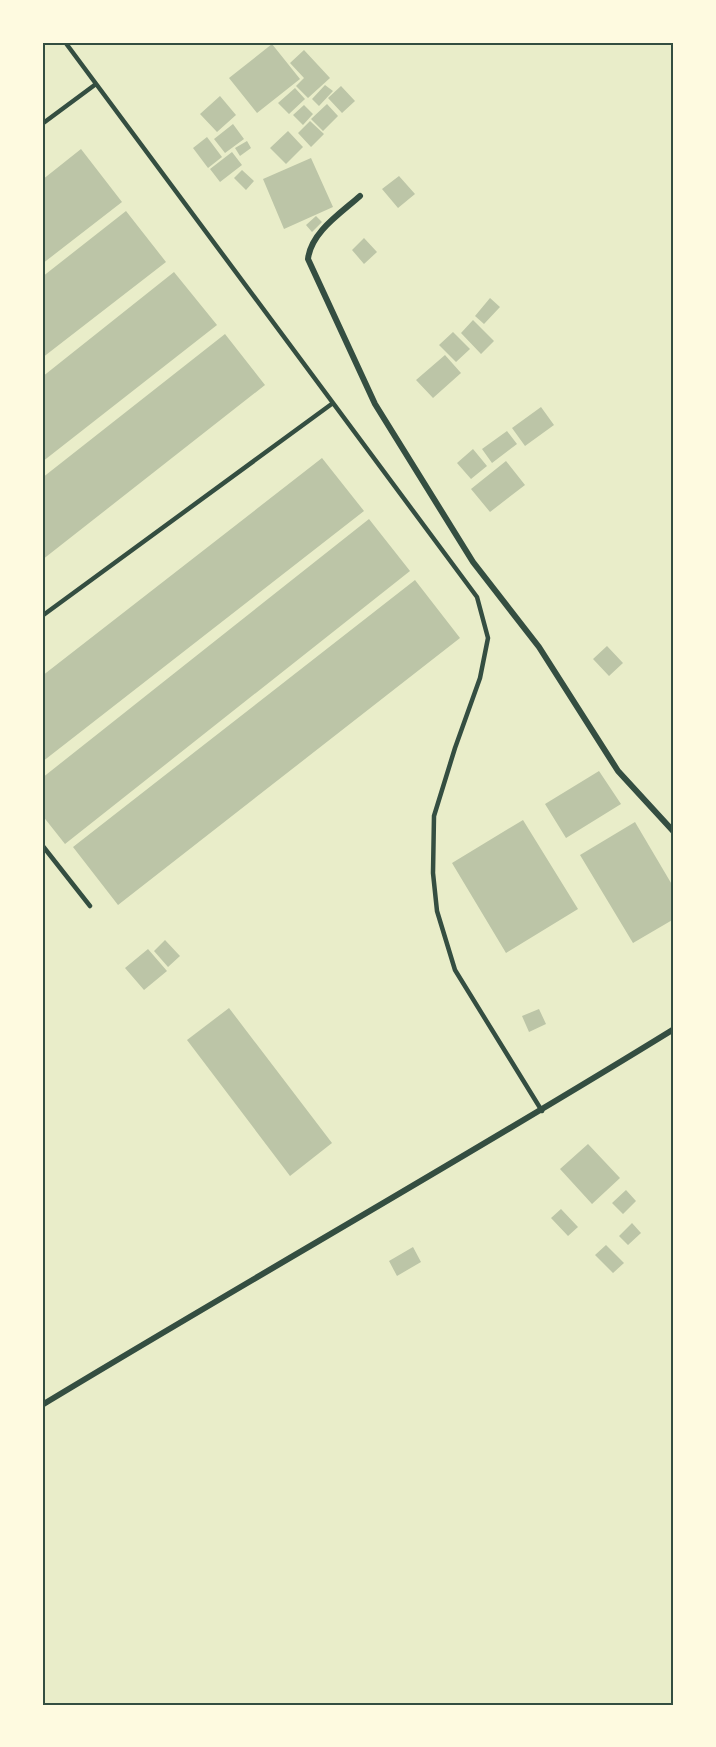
<svg xmlns="http://www.w3.org/2000/svg" width="716" height="1747" font-family="'Noto Sans',sans-serif">
<style>
.building{fill:#bcc5a7}
.lines{fill:none;stroke-linecap:round;stroke-linejoin:round}
.service{stroke:#344e41;stroke-width:4.5}
.minor{stroke:#344e41;stroke-width:6}
.neatline{fill:none;stroke:#344e41;stroke-width:2}
</style>
<rect width="100%" height="100%" fill="#e9edc9"/>
<path class="building" d="M272,44L300,79L257,113L229,78Z
M304,50L330,78L308,98L296,86L304,78L290,63Z
M325,85L333,91L319,106L312,99Z
M341,86L355,101L342,113L328,98Z
M295,88L305,99L289,114L278,103Z
M220,96L236,115L217,132L200,114Z
M327,104L338,116L323,131L311,119Z
M304,105L313,114L303,125L293,115Z
M310,121L324,134L311,147L298,133Z
M233,124L244,139L225,153L214,139Z
M288,131L303,147L286,164L270,148Z
M207,137L222,157L208,168L193,148Z
M247,141L251,148L240,156L235,148Z
M81,149L122,202L42,264V180Z
M232,152L242,165L220,182L210,169Z
M311,158L333,207L284,229L263,179Z
M242,170L254,181L246,190L234,178Z
M399,176L415,194L398,208L382,189Z
M126,211L166,262L42,358V277Z
M316,216L322,222L312,232L306,225Z
M364,238L377,252L364,264L352,250Z
M174,272L217,325L42,462V377Z
M490,298L500,307L484,324L475,316Z
M473,320L494,341L481,354L461,333Z
M453,332L470,349L456,362L439,345Z
M225,334L265,385L42,560V478Z
M445,355L461,373L433,398L416,380Z
M541,407L554,425L525,446L512,428Z
M507,431L517,444L492,463L482,449Z
M473,449L487,466L471,479L457,463Z
M322,458L364,511L42,762V676Z
M506,461L525,485L490,512L471,489Z
M369,519L410,571L65,844L42,815V778Z
M415,580L460,638L118,905L73,847Z
M607,646L623,663L609,676L593,659Z
M599,771L621,804L566,838L545,804Z
M523,820L578,909L506,953L452,863Z
M635,822L674,888V919L633,943L580,855Z
M165,940L180,956L168,967L154,951Z
M148,949L167,971L144,990L125,968Z
M229,1008L332,1143L290,1176L187,1040Z
M539,1009L546,1024L529,1032L522,1016Z
M588,1144L620,1178L592,1204L560,1169Z
M626,1190L636,1201L623,1214L612,1203Z
M561,1209L578,1227L568,1236L551,1218Z
M632,1223L641,1233L628,1245L619,1236Z
M606,1245L624,1263L613,1273L595,1255Z
M413,1247L421,1262L397,1276L389,1261Z"/>
<g class="lines">
<path class="service" d="M65,42L477,597L488,638L480,678L455,748L434,816L433,873L437,911L455,970L542,1111
M42,124L96,84
M42,616L333,403
M42,845L90,906"/>
<path class="minor" d="M360,196C341,213 311,232 308,259L375,404L473,562L539,647L618,771L674,832
M42,1405C252,1278 465,1158 674,1029"/>
</g>
<rect width="716" height="1747" fill="none" stroke="#fefae0" stroke-width="87"/>
<rect x="44" y="44" width="628" height="1660" class="neatline"/>
</svg>
